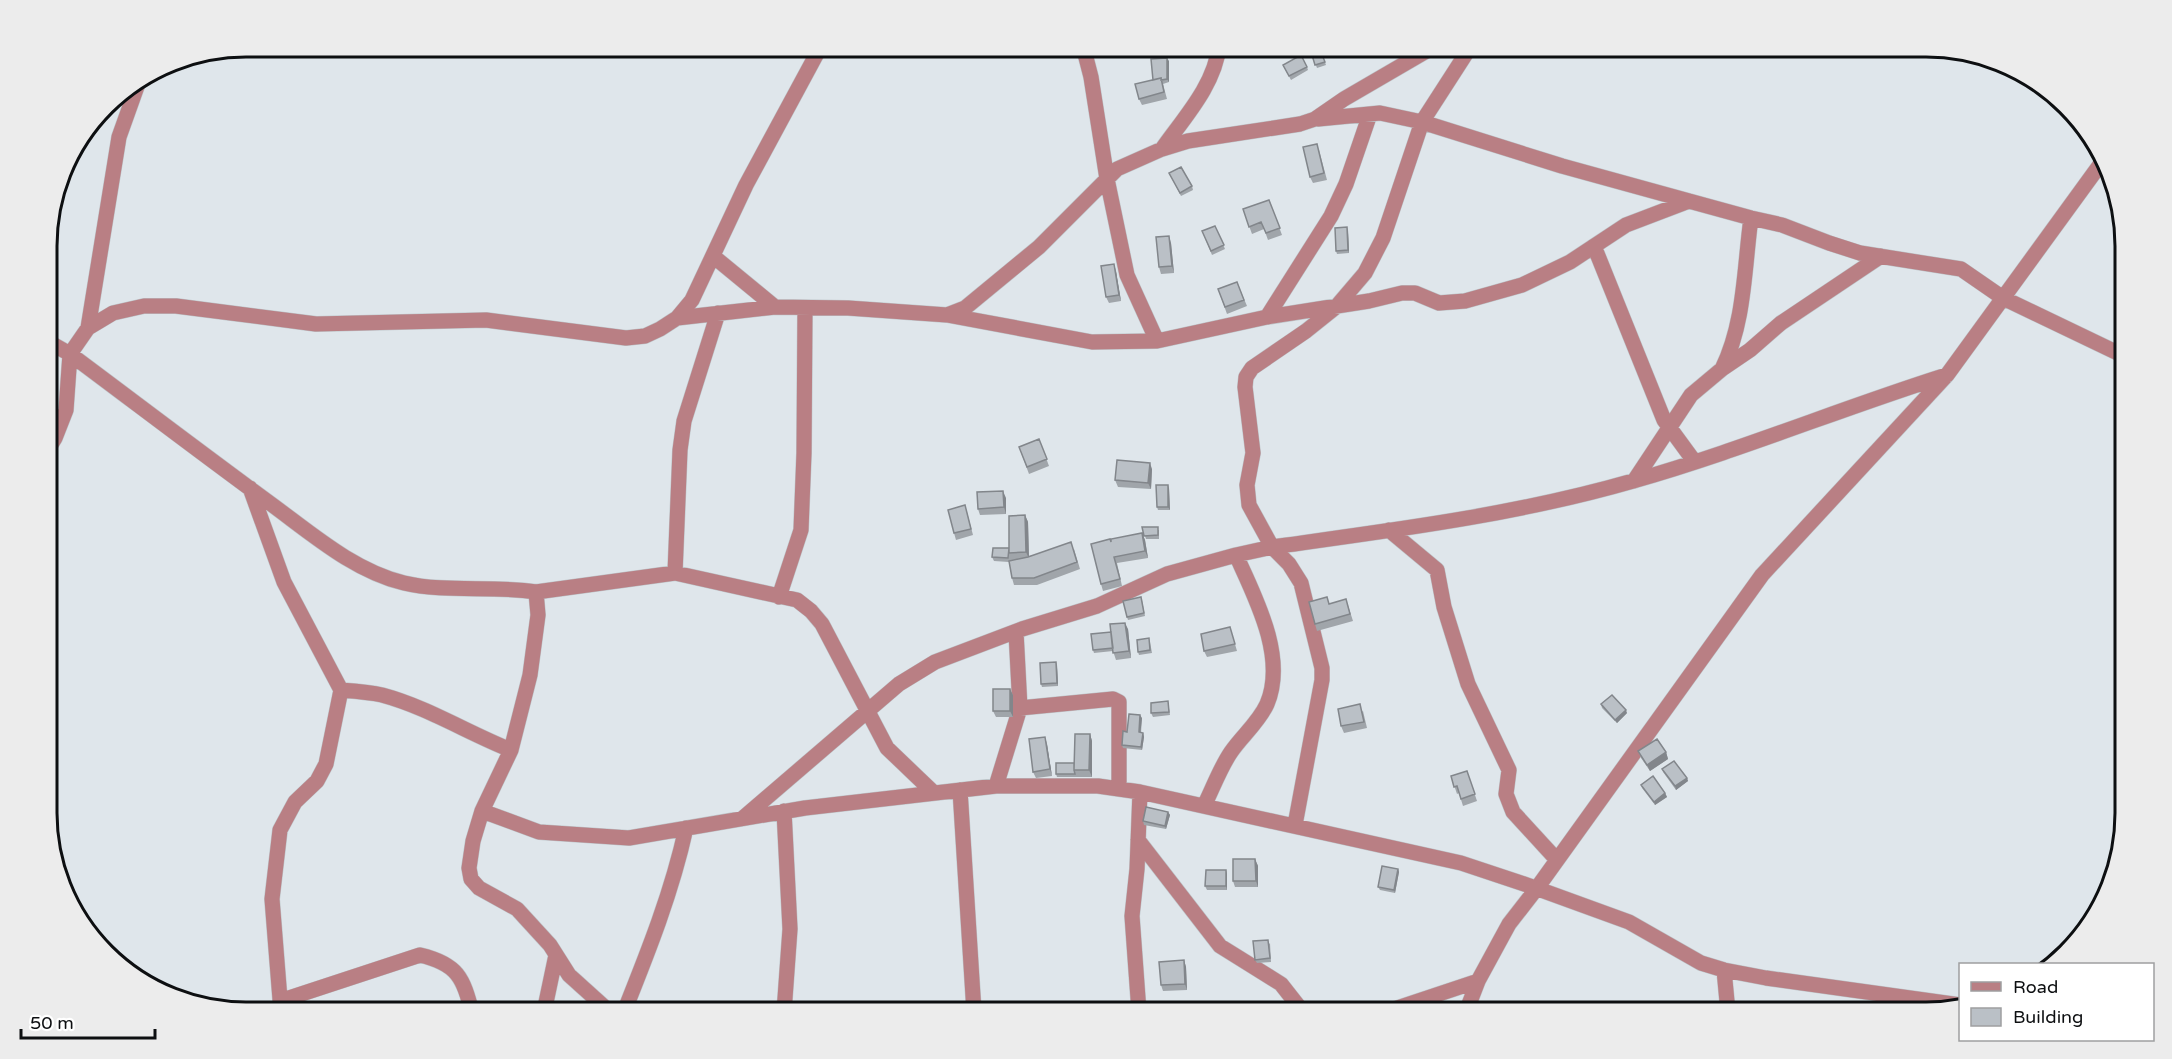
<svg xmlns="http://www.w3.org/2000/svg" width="2172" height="1059" font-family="'Varela Round',sans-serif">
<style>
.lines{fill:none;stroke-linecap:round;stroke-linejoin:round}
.minor-casing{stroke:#bdc4c8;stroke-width:16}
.minor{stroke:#b97f84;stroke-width:15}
.wall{fill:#a0a5aa}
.shaded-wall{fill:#82868b}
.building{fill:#bac0c6;stroke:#82868b;stroke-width:1.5}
.rim{fill:none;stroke:#0d0f11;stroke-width:3}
</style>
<rect width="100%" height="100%" fill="#dfe6eb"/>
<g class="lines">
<defs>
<path id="minor" d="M1083,46L1091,77L1107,179L1127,275L1157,341
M1318,119L1380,113L1422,122L1562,166L1689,201
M1162,149C1183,119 1215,85 1219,46
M1594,246L1664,420L1694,461
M713,256L775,307
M947,315L1092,342L1157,341L1267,317L1369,301L1402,293H1415L1439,303L1465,301L1522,285L1570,262L1626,225L1689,201L1751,218L1782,225L1829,243L1860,253L1961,269L2003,298L2124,356
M1267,317L1331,216L1346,184L1370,114
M677,318L775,307L848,308L947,315L965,308L1039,247L1117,169L1162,149L1188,141L1300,124L1315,119L1344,99L1435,46
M88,328L119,137L139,81
M47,341L70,354C137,404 204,455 271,504C312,534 354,571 404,583C447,593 492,585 536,592L675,573L797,600L811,611L822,624L887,748L934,793
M1722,369C1745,322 1744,269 1751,218
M47,451L55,438L66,410L70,354L88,328L113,313L144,306H176L316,324L486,320L626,338L645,336L660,329L677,318L692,300L746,185L821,46
M1634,481L1691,395L1722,369L1750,350L1781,323L1881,256
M250,488L284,582L341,690C354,691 369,692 382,695C427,707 468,733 511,750
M1389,530L1437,570L1444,607L1468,684L1509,770L1506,794L1513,812L1557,860
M675,573L680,450L684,421L718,313
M536,592L538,615L530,675L511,750L482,811L473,841L469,868L471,879L479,888L517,909L550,945L569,975L610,1012
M779,597L801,530L804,453L805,308
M1020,708L1113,699L1119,702V789
M996,786L1020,708L1016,632
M960,790L974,1012
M1204,806C1213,788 1220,768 1231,752C1242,736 1259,722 1267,704C1287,657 1255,597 1236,555
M482,811L539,832L629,838L805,808L996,786H1098L1140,792L1461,863L1530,886L1629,922L1701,963L1724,970L1766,978L1960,1005
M743,818L899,684L935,662L1022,629L1097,606L1167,574L1236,555L1272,547C1394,530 1515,515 1633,481C1739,451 1842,408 1947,375
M1295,825L1322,680V668L1301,583L1289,564L1272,547L1249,505L1247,485L1253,453L1245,387L1246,377L1252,368L1306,331L1336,307L1365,273L1383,238L1422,122L1471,46
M1138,840L1220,946L1281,984L1303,1012
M1724,970L1728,1012
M280,1001L420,955C458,964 463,978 472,1012
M281,1012L272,899L280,830L295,802L317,781L326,764L341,690
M544,1012L556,955
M624,1012C648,952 672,892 686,828
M784,1012L790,929L784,811
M1139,1012L1132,916L1137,869L1140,792
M1385,1012L1478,981
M1466,1012L1478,981L1509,924L1537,888L1762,575L1947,375L2102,162"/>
</defs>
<use href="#minor" class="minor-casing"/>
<use href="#minor" class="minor"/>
</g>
<path class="wall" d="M1144,46H1161L1162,50L1148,55Z
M1321,52L1326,65L1317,68L1312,55Z
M1169,61V82L1163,84L1167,99L1142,105L1139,99Z
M1283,65L1307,67L1308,70L1291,80Z
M1319,150L1327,180L1313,183L1310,177Z
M1169,173L1192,186L1193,190L1181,196Z
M1269,200L1282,235L1268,240L1264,229L1252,234L1243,209Z
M1215,226L1225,249L1212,255L1202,231Z
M1348,230L1349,253L1337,254L1336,251Z
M1171,243L1174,273L1161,274L1159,267Z
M1116,271L1121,301L1109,303L1106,297Z
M1237,282L1247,306L1227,314L1218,289Z
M1039,439L1049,466L1029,474L1019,447Z
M1152,469L1151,489L1118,487L1115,480Z
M1169,488L1170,510H1158L1157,507Z
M1006,498V514L980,515L978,509Z
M967,512L973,535L956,540L954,533Z
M1025,515L1028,522L1029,556L1074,549L1080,569L1037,585H1014L1012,578L1009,562L994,561L992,557L1009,551Z
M1142,527L1159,530V539H1146Z
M1142,533L1145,540L1148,558L1117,563L1122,586L1103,591L1101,584L1111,541Z
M1346,599L1353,621L1317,631L1315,624L1330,604Z
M1142,600L1145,616L1128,620L1127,617Z
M1230,627L1237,651L1207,657L1204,651Z
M1128,629L1131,658L1116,660L1113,651L1094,653L1093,650Z
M1150,642L1152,653L1139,655L1138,652Z
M1057,665L1058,686L1042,687L1041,684Z
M1010,689L1013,695V717H996L993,711Z
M1168,701L1170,715L1153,717L1151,713Z
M1601,704L1627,713L1617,723L1602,708Z
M1363,711L1367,728L1344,733L1341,726Z
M1142,718L1141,733H1143L1144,737L1142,750L1123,748L1122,745L1127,732Z
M1090,734L1092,741V777H1057L1056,774L1074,763Z
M1047,744L1052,776L1036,778L1033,772Z
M1638,751L1666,752L1668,759L1650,771L1641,758Z
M1662,769L1687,778L1688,781L1676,790L1663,772Z
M1467,771L1477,801L1463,806L1459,793L1457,794L1451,776Z
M1641,785L1665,793L1667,797L1655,805L1642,788Z
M1168,812L1170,815L1166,829L1144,825L1143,821Z
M1255,859L1258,866V887H1235L1233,881Z
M1398,869L1399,872L1395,893L1380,890L1378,887Z
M1226,870L1227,874V890H1207L1205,886Z
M1270,943L1271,962L1257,963L1255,960Z
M1184,960L1186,967L1187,990L1163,991L1161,985Z"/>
<path class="shaded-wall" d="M1167,58L1169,61V82L1167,79Z
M1347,227L1348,230L1349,253L1348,250Z
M1169,236L1171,243L1174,273L1172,266Z
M1114,264L1116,271L1121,301L1119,295Z
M1150,463L1152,469L1151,489L1148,483Z
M1168,485L1169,488L1170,510L1168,507Z
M1003,491L1006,498V514L1004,507Z
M1025,515L1028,522L1029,559L1026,552Z
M1142,533L1145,540L1148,558L1145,551Z
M1125,623L1128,629L1131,658L1129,651Z
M1056,662L1057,665L1058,686L1057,683Z
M1010,689L1013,695V717L1010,711Z
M1626,710L1627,713L1617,723L1615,720Z
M1140,715L1142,718L1140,736L1139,732Z
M1143,733L1144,737L1142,750L1141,747Z
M1090,734L1092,741V777L1089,770Z
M1045,737L1047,744L1052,776L1050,769Z
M1666,752L1668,759L1650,771L1647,765Z
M1687,778L1688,781L1676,790L1675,786Z
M1665,793L1667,797L1655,805L1654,802Z
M1168,812L1170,815L1166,829L1165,826Z
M1255,859L1258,866V887L1256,881Z
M1398,869L1399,872L1395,893L1394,890Z
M1226,870L1227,874V890L1226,886Z
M1184,960L1186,967L1187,990L1185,984Z"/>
<path class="building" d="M1321,52L1325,62L1315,65L1312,55Z
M1301,55L1307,67L1289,76L1283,65Z
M1167,58V79L1161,80V78L1153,80L1151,59Z
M1161,78L1164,92L1139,99L1135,84Z
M1317,144L1324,173L1310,177L1303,147Z
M1181,167L1192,186L1180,193L1169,173Z
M1269,200L1280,228L1266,233L1261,222L1249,227L1243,209Z
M1215,226L1224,245L1211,251L1202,231Z
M1347,227L1348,250L1336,251L1335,228Z
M1169,236L1172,266L1159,267L1156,237Z
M1114,264L1119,295L1106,297L1101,266Z
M1237,282L1244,300L1225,307L1218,289Z
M1039,439L1047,459L1027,467L1019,447Z
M1117,460L1150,463L1148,483L1115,480Z
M1156,485H1168V507H1157Z
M1003,491L1004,507L978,509L977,492Z
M965,505L971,529L954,533L948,510Z
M1025,515L1026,552L1009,553V516Z
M1142,527H1158V535L1144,536Z
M1142,533L1145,551L1114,557L1120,579L1101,584L1091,544L1110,539L1111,542V539Z
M1071,542L1077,562L1034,578H1012L1009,561L1028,557Z
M993,548H1009L1008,558L992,557Z
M1141,597L1144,613L1127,617L1123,601Z
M1327,597L1329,604L1346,599L1350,614L1315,624L1309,602Z
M1125,623L1129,651L1113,653L1110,624Z
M1230,627L1235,644L1204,651L1201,634Z
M1111,632L1113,648L1093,650L1091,634Z
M1149,638L1150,650L1138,652L1137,640Z
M1056,662L1057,683L1041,684L1040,663Z
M993,689H1010V711H993Z
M1612,695L1626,710L1615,720L1601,704Z
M1168,701L1169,712L1151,713V703Z
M1360,704L1364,722L1341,726L1338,709Z
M1129,714L1140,715L1139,732L1143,733L1141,747L1122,745L1123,731L1127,732Z
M1075,734H1090L1089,770H1074Z
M1045,737L1050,769L1033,772L1029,739Z
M1657,739L1666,752L1647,765L1638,751Z
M1674,761L1687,778L1675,786L1662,769Z
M1056,763H1074V770L1075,774H1056Z
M1467,771L1475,794L1461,799L1457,786L1454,787L1451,776Z
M1653,776L1665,793L1654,802L1641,785Z
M1146,807L1168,812L1165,826L1143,821Z
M1233,859H1255L1256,881H1233Z
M1382,866L1398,869L1394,890L1378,887Z
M1206,870H1226V886H1205Z
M1268,940L1270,958L1255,960L1253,941Z
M1184,960L1185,984L1161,985L1159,962Z
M369,1004L372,1012H336Z"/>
<path d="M0 0H2172V1059H0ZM246 57H1926A189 189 0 0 1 2115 246V813A189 189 0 0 1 1926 1002H246A189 189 0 0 1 57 813V246A189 189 0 0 1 246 57Z" fill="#ececec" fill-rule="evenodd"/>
<path class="rim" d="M246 57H1926A189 189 0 0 1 2115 246V813A189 189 0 0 1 1926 1002H246A189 189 0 0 1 57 813V246A189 189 0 0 1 246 57Z"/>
<rect x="1959" y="963" width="195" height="78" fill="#ffffff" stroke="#9e9fa0" stroke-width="1.5"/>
<rect x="1971" y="982" width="30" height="9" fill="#b97f84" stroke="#9e9fa0" stroke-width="1.5"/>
<text x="2013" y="993" font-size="18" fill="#0d0f11">Road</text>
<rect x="1971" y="1008" width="30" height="18" fill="#bac0c6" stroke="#9e9fa0" stroke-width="1.5"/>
<text x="2013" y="1023" font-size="18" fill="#0d0f11">Building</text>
<path d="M21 1029v9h134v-9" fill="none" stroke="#0d0f11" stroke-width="3"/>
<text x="30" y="1029" font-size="18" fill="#0d0f11" stroke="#ffffff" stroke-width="4.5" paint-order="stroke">50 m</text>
</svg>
